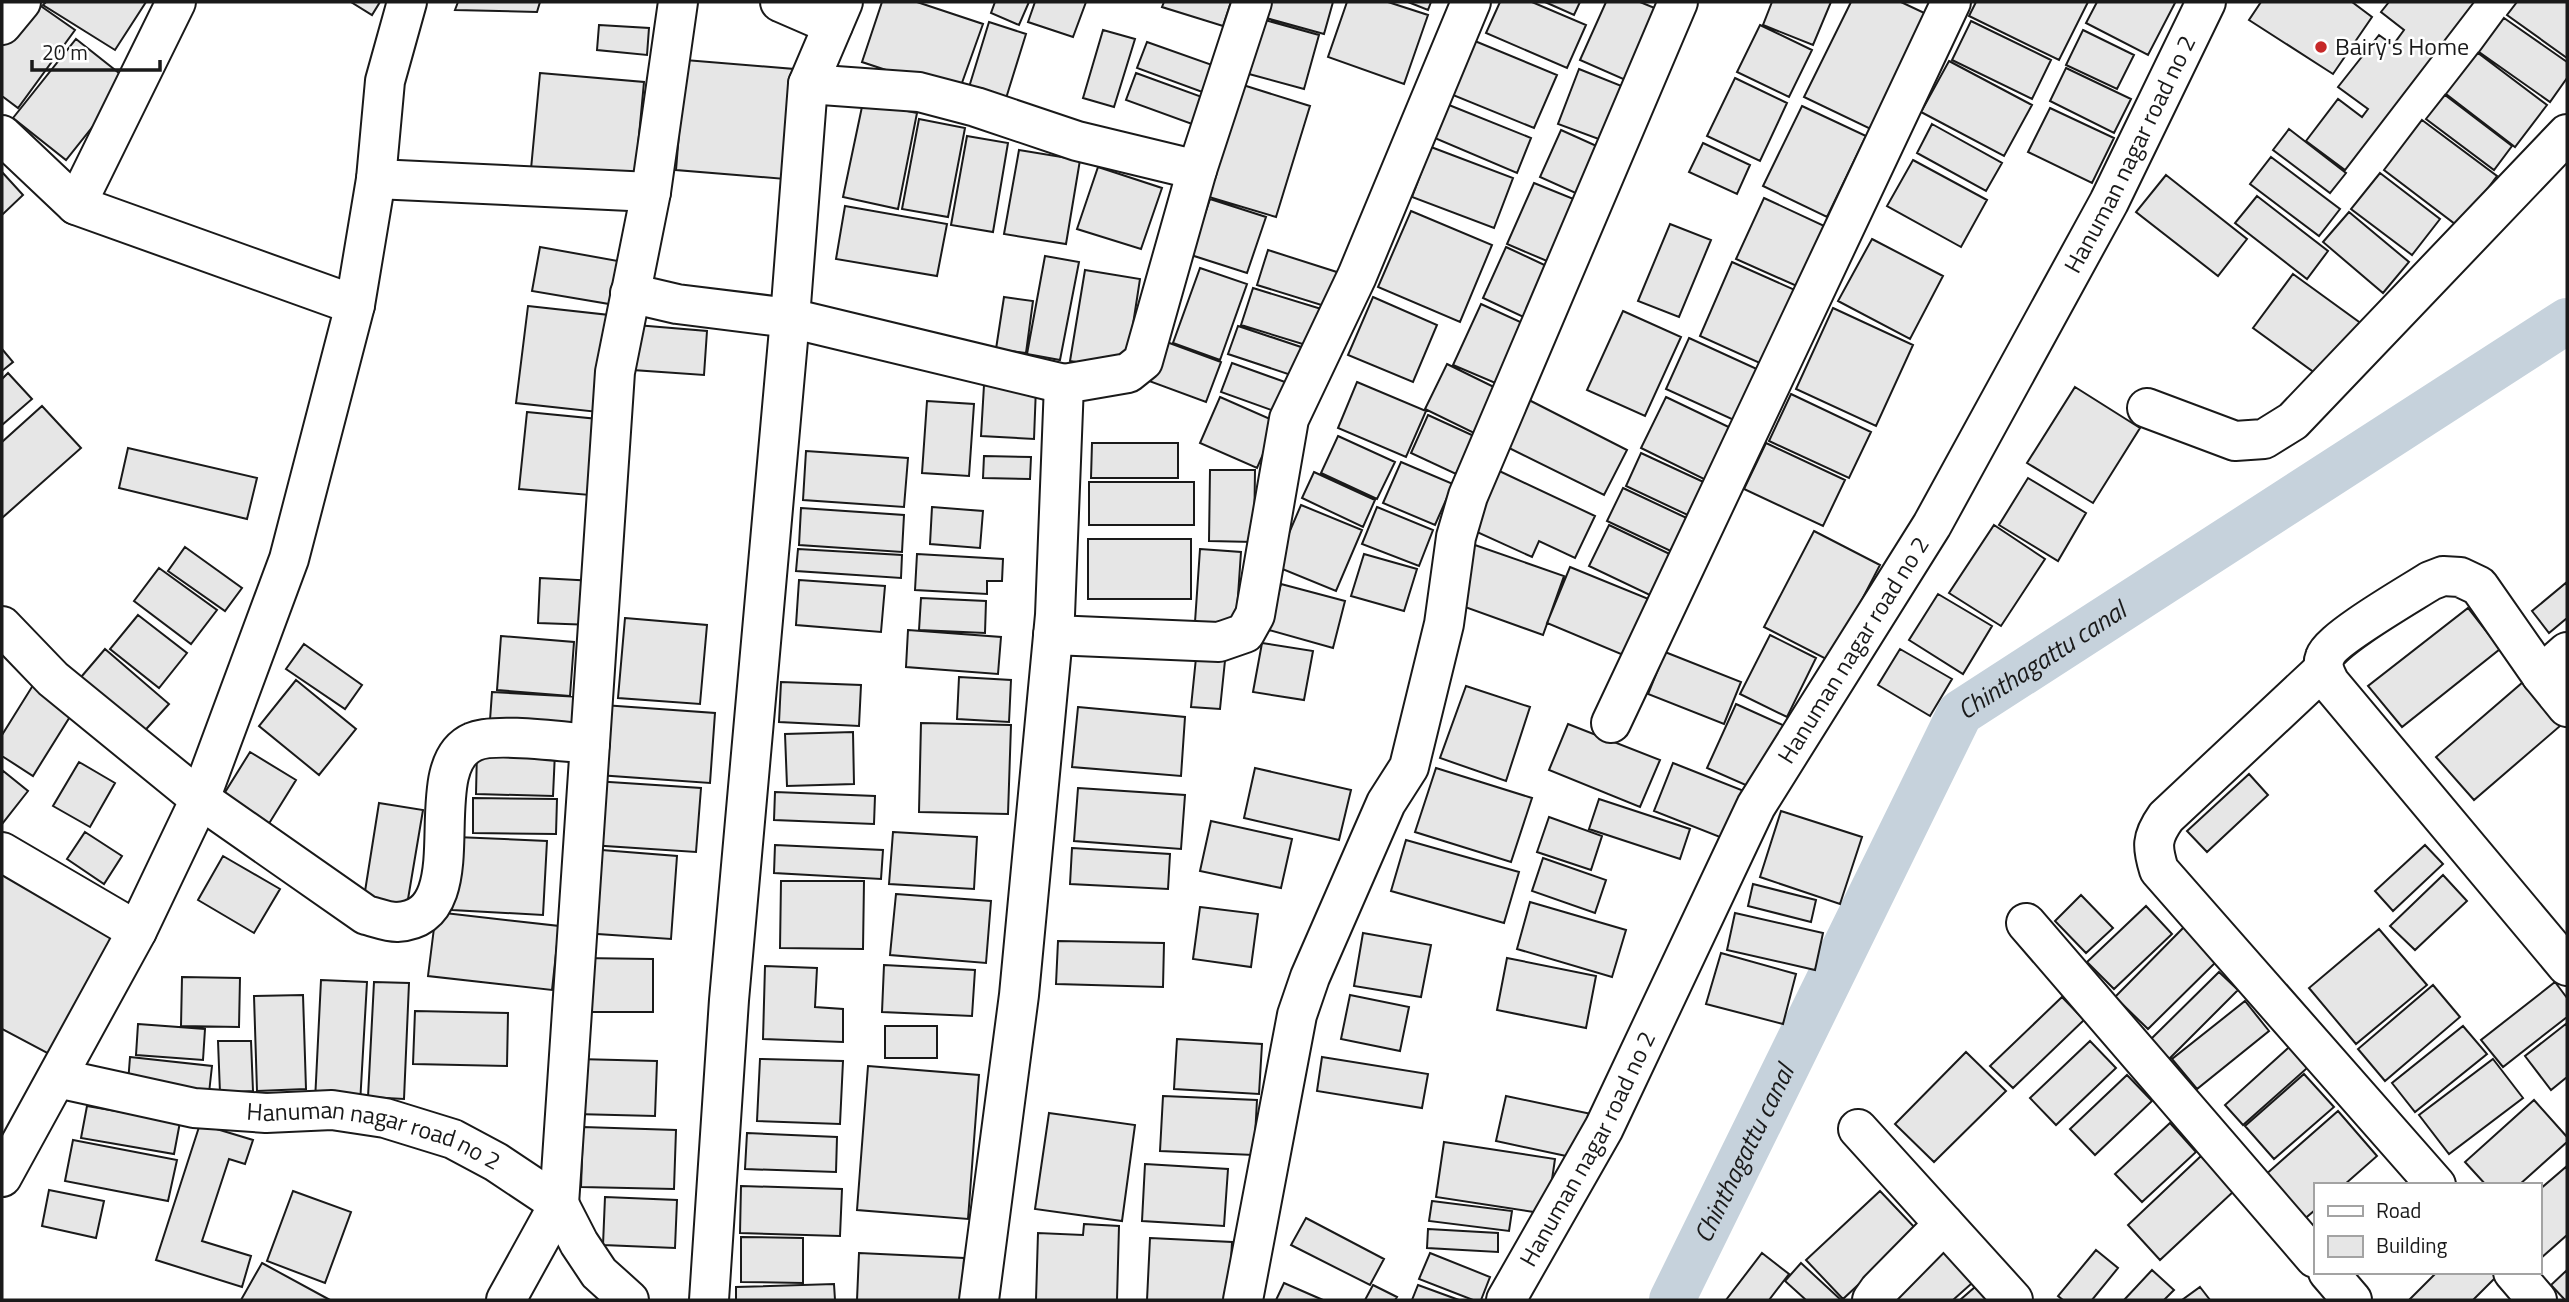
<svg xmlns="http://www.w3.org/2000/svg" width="2569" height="1302" font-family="'Titillium Web',sans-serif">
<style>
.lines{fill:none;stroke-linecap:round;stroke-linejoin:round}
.canal{stroke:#c6d2dc;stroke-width:46}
.building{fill:#e6e6e6;stroke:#1a1a1a;stroke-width:2}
.minor-casing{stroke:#1a1a1a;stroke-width:42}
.minor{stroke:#fff;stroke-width:38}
.poi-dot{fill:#c62828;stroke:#fff;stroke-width:2.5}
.labels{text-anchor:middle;stroke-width:5;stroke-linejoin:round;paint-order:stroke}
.poi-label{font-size:24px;fill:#1a1a1a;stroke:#fff;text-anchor:start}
.street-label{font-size:24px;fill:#1a1a1a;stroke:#fff}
.water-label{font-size:26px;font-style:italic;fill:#1a1a1a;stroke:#fff}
</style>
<rect width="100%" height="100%" fill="#fff"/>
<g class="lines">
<path class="canal" id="s1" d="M1672,1300L1960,713L2567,321"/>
</g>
<path class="building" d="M35,2L75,30L18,108L2,96V31Z
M46,2H146L115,50L43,5Z
M351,2H380L372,15Z
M458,2H540L537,12L455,10Z
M882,2H917L983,24L958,94L862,62Z
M995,2H1029L1019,25L991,13Z
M1035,2H1086L1073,37L1028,22Z
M1164,2H1231L1223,26L1162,7Z
M1271,2H1333L1324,34L1266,18Z
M1347,2H1388L1428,15L1404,84L1328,57Z
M1408,2H1431L1428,10Z
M1500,2H1532L1586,25L1567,68L1486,33Z
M1545,2H1580L1574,15Z
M1606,2H1640L1662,11L1630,82L1580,60Z
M1772,2H1831L1813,45L1763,25Z
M1851,2H1901L1935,18L1879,133L1804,97Z
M1976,2H2088L2059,60L1969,16Z
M2097,2H2173L2175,3L2148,55L2086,23Z
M2261,2H2352L2372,17L2333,74L2249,20Z
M2389,2H2474L2345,170L2306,141L2338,99L2362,117L2368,109L2338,87L2379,35L2393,45L2404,30L2381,12Z
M2517,2H2567V58L2507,15Z
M2504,18L2567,62V78L2550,102L2479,52Z
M1265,20L1319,35L1304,89L1249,74Z
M1971,21L2051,60L2032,99L1952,60Z
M989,22L1026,34L1003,108L966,97Z
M599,25L649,28L647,55L597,50Z
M1760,25L1812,50L1789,97L1737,72Z
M1103,30L1135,39L1114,107L1083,98Z
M2083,30L2134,55L2117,89L2066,65Z
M76,39L129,81L66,160L13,118Z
M1470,39L1557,75L1534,128L1448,93Z
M1147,42L1215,66L1205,93L1137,68Z
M2478,53L2547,105L2515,147L2446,94Z
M685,60L794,69L785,179L676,170Z
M1949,61L2032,105L2004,156L1921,112Z
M2066,68L2131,99L2114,133L2050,101Z
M1579,69L1624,87L1604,141L1558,124Z
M540,73L644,82L635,178L531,169Z
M1136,73L1202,97L1192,124L1126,100Z
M1735,78L1787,103L1760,161L1707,136Z
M1243,85L1310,106L1276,217L1209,197Z
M2445,95L2512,146L2494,170L2426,119Z
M863,102L917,113L898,209L843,197Z
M1444,103L1531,138L1517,173L1430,136Z
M1802,106L1866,136L1827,217L1763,186Z
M2050,108L2114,138L2092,183L2028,152Z
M919,119L965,128L948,217L902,209Z
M2422,120L2497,176L2459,227L2384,170Z
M1932,124L2002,163L1986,191L1917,153Z
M2289,129L2346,173L2330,193L2273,150Z
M1561,130L1601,148L1580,195L1540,177Z
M967,136L1008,143L993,232L951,225Z
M1703,143L1750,165L1737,194L1689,172Z
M1431,147L1513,178L1494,228L1412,197Z
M1019,150L1080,160L1066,244L1004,234Z
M2271,157L2340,209L2319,236L2250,184Z
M1913,160L1987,200L1961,247L1887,206Z
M1098,167L1162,188L1141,249L1077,229Z
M2,172L23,195L2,215Z
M2380,173L2440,219L2412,255L2351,209Z
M2166,175L2247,239L2218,276L2136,212Z
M1534,183L1581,202L1554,264L1507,244Z
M2257,196L2328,251L2307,279L2235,223Z
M1764,198L1835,231L1808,291L1736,259Z
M1210,199L1266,217L1247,273L1191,255Z
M845,206L947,224L937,276L836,259Z
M1411,211L1492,245L1460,322L1378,287Z
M2349,212L2409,262L2383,293L2323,242Z
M1670,224L1711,240L1679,317L1638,301Z
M1872,239L1943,276L1910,339L1838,301Z
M540,247L629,263L621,306L532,291Z
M1506,247L1553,269L1530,320L1483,298Z
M1268,250L1343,274L1331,308L1257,285Z
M1045,256L1079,262L1060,360L1027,354Z
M1732,262L1806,295L1773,369L1700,336Z
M1200,268L1247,284L1220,360L1173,343Z
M1085,270L1140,279L1126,370L1070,361Z
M2293,274L2366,327L2326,381L2253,328Z
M1253,288L1331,312L1319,349L1241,325Z
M1004,297L1033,301L1026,353L996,349Z
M1373,297L1437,325L1413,382L1348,355Z
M1481,304L1527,325L1500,385L1453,365Z
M528,306L609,315L598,412L516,403Z
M1833,308L1913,345L1876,426L1796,389Z
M1623,311L1681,337L1645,416L1587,390Z
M636,325L707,331L704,375L633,370Z
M1238,326L1313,351L1303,379L1228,354Z
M1689,338L1759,370L1736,421L1666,389Z
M1164,341L1221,362L1206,402L1149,381Z
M2,349L13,362L2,371Z
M1232,363L1299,387L1288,416L1221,392Z
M1447,364L1498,389L1476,434L1425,409Z
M8,373L32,399L2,425V379Z
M1357,382L1426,411L1406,457L1338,428Z
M984,385L1036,387L1034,439L981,436Z
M2075,387L2140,428L2093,503L2027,463Z
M1791,394L1871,432L1849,478L1769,441Z
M1220,397L1277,422L1257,468L1200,443Z
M1666,397L1737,431L1712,483L1641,448Z
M1529,400L1627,450L1604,495L1505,446Z
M927,401L974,404L969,476L922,473Z
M42,406L81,448L2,518V442Z
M527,412L598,419L590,495L519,489Z
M1428,415L1474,436L1456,474L1411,453Z
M1338,436L1395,462L1377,499L1321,473Z
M1092,443H1178V478H1091Z
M1766,443L1845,480L1823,526L1744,489Z
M128,448L257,478L247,519L119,488Z
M806,451L908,458L904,507L803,500Z
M1641,453L1710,485L1694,518L1626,486Z
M984,456L1031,457L1030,479L983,478Z
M1401,462L1453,484L1435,525L1383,503Z
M1493,468L1595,516L1575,558L1539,541L1532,557L1466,527Z
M1210,470H1255L1254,542L1209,541Z
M1314,472L1375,500L1363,527L1302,498Z
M2028,478L2086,513L2058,561L1999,525Z
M1089,482H1194V525H1089Z
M1623,488L1693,521L1677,554L1607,521Z
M1301,505L1362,530L1336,591L1275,566Z
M932,507L983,511L980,548L930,544Z
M1377,507L1433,530L1419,566L1362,544Z
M801,508L904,515L902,552L799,545Z
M1609,525L1676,557L1656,598L1589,566Z
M1994,525L2045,559L2001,626L1949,593Z
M1814,531L1880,565L1830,661L1764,627Z
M1088,539H1191V599H1088Z
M1472,544L1564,576L1543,635L1451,602Z
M185,547L242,588L225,611L168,571Z
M798,549L902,555L901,578L796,571Z
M1200,549L1241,552L1236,625L1195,622Z
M917,554L1003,559L1002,581H987V594L915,590Z
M1364,554L1417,569L1404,611L1351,596Z
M1570,567L1651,600L1628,657L1547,623Z
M159,568L217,610L191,644L134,601Z
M540,578L595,581L593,625L538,623Z
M799,580L885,586L881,632L796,625Z
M2567,582V618L2549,633L2532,611Z
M1281,584L1345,601L1333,648L1269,630Z
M1938,594L1992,626L1963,674L1909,640Z
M921,598L986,601L985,633L919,630Z
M2468,608L2500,649L2402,727L2368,686Z
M138,615L187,653L159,688L110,649Z
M625,618L707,625L700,704L618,698Z
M908,630L1001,637L998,674L906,667Z
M1770,635L1816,658L1787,717L1740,694Z
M501,636L574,642L570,696L497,690Z
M1262,643L1313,651L1304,700L1253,692Z
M304,644L362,685L345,709L286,669Z
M1197,648L1226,651L1220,709L1191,707Z
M105,649L169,704L139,737L76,683Z
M1900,649L1952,679L1930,716L1878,685Z
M1665,652L1741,682L1724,724L1648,694Z
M2530,676L2567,720L2474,800L2436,757Z
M959,677L1011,680L1009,722L957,719Z
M296,680L356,729L319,775L259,726Z
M35,682L76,707L33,776L2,756V735Z
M781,682L861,685L859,726L779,722Z
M1466,686L1530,707L1506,781L1440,758Z
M492,692L581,697L579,740L489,734Z
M1736,704L1787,727L1757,790L1707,768Z
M603,705L715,713L710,783L598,775Z
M1078,707L1185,717L1181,776L1072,767Z
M921,723L1011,725L1008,814L919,812Z
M1568,724L1660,760L1640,807L1549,770Z
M853,732L854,784L787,786L785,734Z
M477,750L555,752L553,796L476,794Z
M250,752L296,780L265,830L219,802Z
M79,762L115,783L90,827L53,806Z
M1673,763L1749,793L1730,841L1654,811Z
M1255,768L1351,790L1339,840L1244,818Z
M1436,768L1532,798L1511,862L1415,832Z
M2,770L28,791L2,824Z
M2249,774L2268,795L2207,852L2187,831Z
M594,781L701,788L696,852L590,845Z
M1078,788L1185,795L1181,849L1074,841Z
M775,792L875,796L874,824L774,820Z
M473,798L557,799L556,834L473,833Z
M1599,799L1690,829L1680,859L1589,829Z
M379,803L423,810L406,911L363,904Z
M1781,811L1862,837L1840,904L1760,877Z
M1549,817L1602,836L1591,870L1537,852Z
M1211,821L1292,839L1281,888L1200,871Z
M85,832L122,856L104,884L67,859Z
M893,832L977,837L974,889L889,884Z
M456,837L547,841L543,915L452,910Z
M1406,840L1519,872L1504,923L1391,891Z
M775,845L883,850L881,879L774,873Z
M2425,845L2443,864L2393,911L2375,891Z
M1072,848L1170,854L1168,889L1070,884Z
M589,849L677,856L671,939L583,933Z
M223,856L280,889L254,933L198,900Z
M1543,858L1606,880L1595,913L1532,891Z
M2,871L117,933L51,1055L2,1029Z
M2443,875L2467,901L2415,950L2390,926Z
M781,881H864L863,949L780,948Z
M1753,884L1816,900L1811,922L1748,906Z
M896,894L991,901L986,963L890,955Z
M2081,895L2113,928L2086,953L2055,921Z
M1530,902L1626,930L1612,977L1517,949Z
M2146,906L2172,934L2114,989L2087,962Z
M1200,907L1258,914L1251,967L1193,959Z
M436,912L559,926L552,990L428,976Z
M1735,913L1823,933L1815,970L1727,950Z
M2187,924L2221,957L2148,1029L2115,997Z
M2379,929L2427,985L2356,1044L2309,988Z
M1363,933L1431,945L1421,997L1354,986Z
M1058,941L1164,943L1163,987L1056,984Z
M1721,953L1796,974L1783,1024L1706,1004Z
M581,958L653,959V1012H581Z
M1507,958L1596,976L1586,1028L1497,1010Z
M884,965L975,970L972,1016L882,1012Z
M765,966L817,968L815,1007L843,1009V1042L763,1039Z
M2219,972L2238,990L2169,1059L2150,1040Z
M182,977L240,978L239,1027L181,1026Z
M321,980L367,982L360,1104L315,1101Z
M374,982L409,983L404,1099L368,1097Z
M2555,982L2567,998V1017L2503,1067L2481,1040Z
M2433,985L2460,1017L2385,1081L2358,1049Z
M303,995L306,1089L257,1091L254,996Z
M1350,995L1409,1007L1400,1051L1341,1039Z
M2062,997L2084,1020L2013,1088L1990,1066Z
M2245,1001L2269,1031L2197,1089L2172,1059Z
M415,1011L508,1013L507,1066L413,1064Z
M2567,1023V1077L2551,1090L2525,1056Z
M138,1024L205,1029L203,1060L136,1055Z
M885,1026H937V1058H885Z
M2463,1026L2487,1054L2415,1112L2392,1083Z
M1177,1039L1262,1044L1259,1094L1174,1089Z
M218,1041H251L253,1091L220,1093Z
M2090,1041L2116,1068L2056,1125L2030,1098Z
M2296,1041L2315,1061L2243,1125L2225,1105Z
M1966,1052L2006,1091L1934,1162L1895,1124Z
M130,1057L212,1066L209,1093L128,1083Z
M1322,1057L1428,1074L1422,1108L1317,1091Z
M577,1059L657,1061L655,1116L575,1114Z
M760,1059L843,1061L840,1124L757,1121Z
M2493,1059L2523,1098L2449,1154L2419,1115Z
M868,1066L979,1075L968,1219L857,1210Z
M2304,1074L2334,1107L2274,1159L2245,1126Z
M2127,1075L2152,1101L2095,1155L2070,1129Z
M1163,1096L1257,1100L1254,1155L1160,1151Z
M1506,1096L1596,1115L1585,1160L1496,1141Z
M2534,1100L2567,1137V1142L2519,1185H2486L2465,1162Z
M87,1106L180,1122L174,1154L81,1138Z
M2338,1111L2377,1156L2344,1185H2315V1210L2302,1221L2264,1176Z
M1049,1113L1135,1125L1122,1221L1035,1209Z
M2170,1123L2196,1152L2142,1202L2115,1174Z
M200,1124L253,1140L245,1164L229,1159L202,1241L251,1256L242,1287L156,1260Z
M583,1127L676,1130L674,1189L581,1187Z
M747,1133L837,1137L836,1172L745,1169Z
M73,1140L177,1160L168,1201L65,1181Z
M1444,1142L1555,1159L1547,1214L1436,1197Z
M2201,1156L2234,1191L2160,1260L2128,1225Z
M1145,1164L1228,1169L1224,1226L1142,1221Z
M2567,1166V1235L2541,1258L2539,1190Z
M741,1186L842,1189L840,1236L740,1233Z
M49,1190L104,1201L96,1238L42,1226Z
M293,1191L351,1212L325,1283L267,1261Z
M1880,1191L1917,1230L1843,1299L1806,1260Z
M605,1197L677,1200L675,1248L603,1245Z
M1432,1201L1512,1211L1509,1231L1429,1221Z
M1306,1218L1384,1259L1370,1285L1291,1245Z
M1084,1224L1119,1226L1117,1300H1036L1038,1233L1083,1235Z
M1428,1229L1498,1233V1252L1427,1248Z
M741,1237L803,1238V1283L741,1282Z
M1150,1238L1232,1242L1229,1300H1147Z
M1949,1243L1980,1276L1953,1300H1886Z
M2096,1250L2118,1268L2092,1300H2063L2058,1296Z
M859,1253L964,1258L962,1300H857Z
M1430,1253L1490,1277L1481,1300H1473L1419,1279Z
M1762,1253L1789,1274L1769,1300H1726Z
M262,1263L330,1300H241Z
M1801,1263L1841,1300H1806L1785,1281Z
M2152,1270L2174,1290L2164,1300H2124Z
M2567,1270V1300H2565L2551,1285Z
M2437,1272H2497L2499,1274L2473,1300H2409Z
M1284,1283L1323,1300H1276Z
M834,1284L835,1300H736V1287Z
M1373,1285L1397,1297L1395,1300H1365Z
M1418,1285L1459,1300H1412Z
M1975,1287L1987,1300H1960Z
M2200,1287L2210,1300H2182Z"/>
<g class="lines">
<defs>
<g id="minor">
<path d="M780,2L833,25"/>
<path d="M2,25L21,2"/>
<path d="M808,84L919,92L976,107L1077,141L1197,170"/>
<path d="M2,135L76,205L355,305"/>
<path d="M376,179L651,192"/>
<path d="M76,205L176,2"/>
<path d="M630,293L677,304L790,318L1064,384"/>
<path d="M2147,408L2235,441L2264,439L2293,421L2567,134"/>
<path d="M2,626L53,679L200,799L366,915C375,917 387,922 397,922C481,917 414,768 473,742C494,732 564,742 590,744"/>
<path d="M1053,635L1219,642L1245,633L1255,615L1289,419L1357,276L1471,2"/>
<path d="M2323,670L2166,817C2151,838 2152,847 2159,870L2436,1185"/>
<path d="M2541,675L2567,652"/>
<path d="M2567,707L2541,675L2479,586L2460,577L2443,576L2430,581C2410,594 2331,639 2325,657C2321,667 2326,675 2330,683L2567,966"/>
<path d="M1611,723L1951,2"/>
<path d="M2,852L137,931"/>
<path d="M2026,923L2315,1258"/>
<path id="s2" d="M57,1078L194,1108L266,1113L332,1110L385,1118L453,1139L496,1162L559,1204L579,1243L599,1273L629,1300"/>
<path d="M1858,1129L2013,1300"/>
<path d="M2,1177L137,931L200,799L289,559L355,305L376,179L385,81L407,2"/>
<path d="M2328,1272L2352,1300"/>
<path d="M2513,1272L2537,1300"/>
<path d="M506,1300L559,1204L615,372L651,192L678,2"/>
<path d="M709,1300L729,1000L790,318L808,84L843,2"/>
<path d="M979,1300L1019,995L1055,615L1064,384L1128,373L1143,361L1197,170L1252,2"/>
<path d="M1243,1300L1297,1015L1310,977L1386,803L1409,767L1444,624L1456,537L1468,496L1678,2"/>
<path id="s3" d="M1506,1300L1604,1128L1756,806L1932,525L2109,202L2206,2"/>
<path d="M1872,1300L1879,1290L1944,1224"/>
</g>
</defs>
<use href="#minor" class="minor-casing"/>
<use href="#minor" class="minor"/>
</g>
<circle class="poi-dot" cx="2321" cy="47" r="7"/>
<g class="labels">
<g class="poi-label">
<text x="2335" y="55">Bairy's Home</text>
</g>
<g class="street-label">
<text dy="8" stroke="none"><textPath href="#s3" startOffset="1306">Hanuman nagar road no 2</textPath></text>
<text dy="8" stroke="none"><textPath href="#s3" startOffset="738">Hanuman nagar road no 2</textPath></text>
<text dy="8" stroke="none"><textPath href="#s2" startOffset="324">Hanuman nagar road no 2</textPath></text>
<text dy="8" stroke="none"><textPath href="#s3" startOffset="172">Hanuman nagar road no 2</textPath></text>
</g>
<g class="water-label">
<text dy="9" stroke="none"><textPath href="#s1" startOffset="751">Chinthagattu canal</textPath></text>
<text dy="9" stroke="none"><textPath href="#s1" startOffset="163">Chinthagattu canal</textPath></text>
</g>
</g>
<rect width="2569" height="1302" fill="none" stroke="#1a1a1a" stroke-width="7"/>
<rect x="2314" y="1183" width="228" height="91" fill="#ffffff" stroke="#a3a3a3" stroke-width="2"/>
<rect x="2328" y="1206" width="35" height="10" fill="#ffffff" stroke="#a3a3a3" stroke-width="2"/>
<text x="2376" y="1218" font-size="21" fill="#1a1a1a">Road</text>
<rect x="2328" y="1236" width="35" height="21" fill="#e6e6e6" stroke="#a3a3a3" stroke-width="2"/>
<text x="2376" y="1253" font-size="21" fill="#1a1a1a">Building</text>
<path d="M32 60v10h128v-10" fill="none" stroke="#1a1a1a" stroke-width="3.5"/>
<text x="42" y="60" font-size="21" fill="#1a1a1a" stroke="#ffffff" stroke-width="5" paint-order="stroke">20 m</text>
</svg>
